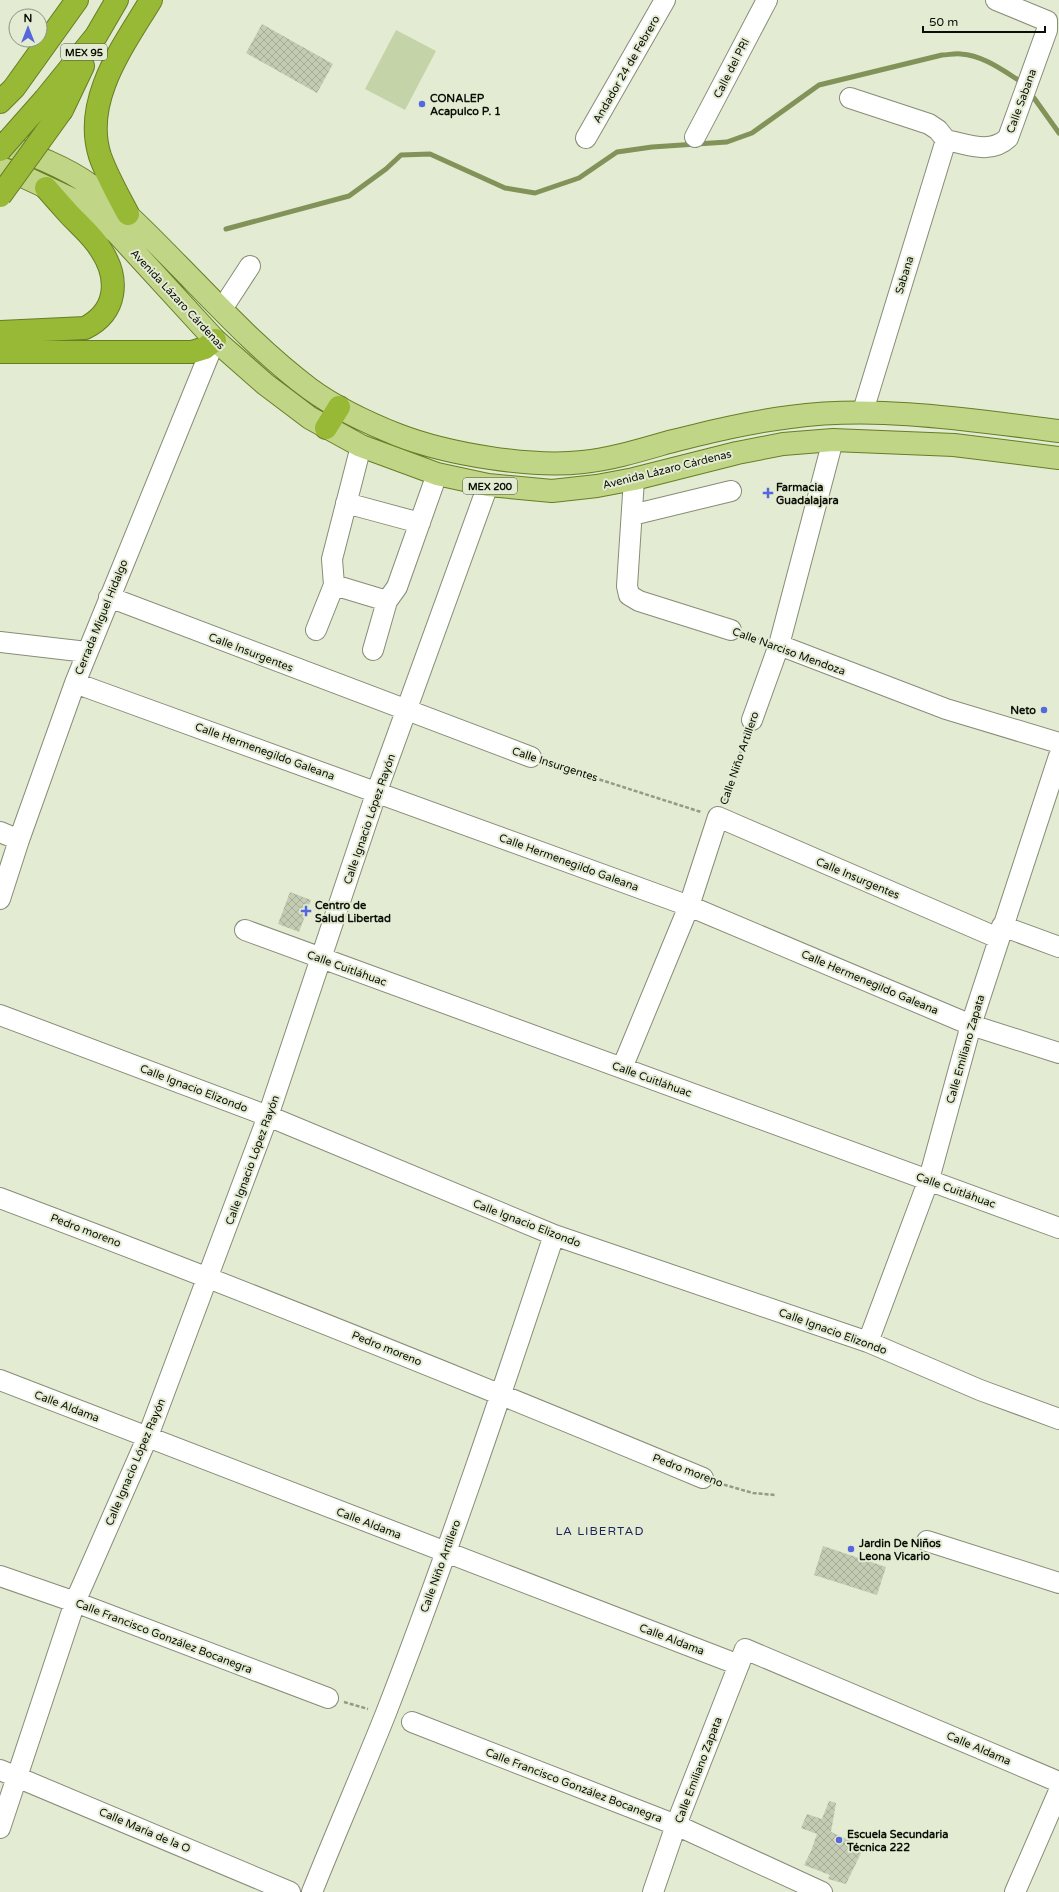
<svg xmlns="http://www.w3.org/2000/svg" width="1059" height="1892" font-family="'Varela Round',sans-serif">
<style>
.pitch{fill:#c5d3a8}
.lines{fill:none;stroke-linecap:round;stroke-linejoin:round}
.stream{stroke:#829359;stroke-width:5}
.building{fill:url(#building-cross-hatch)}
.minor-casing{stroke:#868d77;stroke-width:22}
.major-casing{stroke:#677d25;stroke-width:24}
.highway-casing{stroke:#677d25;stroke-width:24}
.path{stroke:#949a87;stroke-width:2.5;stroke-dasharray:4 2;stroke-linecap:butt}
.minor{stroke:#fff;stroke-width:20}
.major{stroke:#c1d586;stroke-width:22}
.highway{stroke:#98b935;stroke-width:22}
.highway-bridge-casing{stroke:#677d25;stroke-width:24;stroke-linecap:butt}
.highway-bridge{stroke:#98b935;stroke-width:22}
.poi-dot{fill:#5467dd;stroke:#e3ebd2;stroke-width:1.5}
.labels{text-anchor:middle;stroke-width:4;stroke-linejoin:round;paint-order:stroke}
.shield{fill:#e3ebd2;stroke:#4c5043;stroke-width:1}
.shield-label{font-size:10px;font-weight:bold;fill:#0b0e06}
.street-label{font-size:11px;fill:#0b0e06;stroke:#e3ebd2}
.poi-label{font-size:11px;font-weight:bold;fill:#0b0e06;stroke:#e3ebd2;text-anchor:start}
.neighbourhood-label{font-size:12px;letter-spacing:1px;fill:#1c235b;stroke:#e3ebd2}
</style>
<defs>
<pattern id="building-cross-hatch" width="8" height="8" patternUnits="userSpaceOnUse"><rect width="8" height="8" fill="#c3ccb3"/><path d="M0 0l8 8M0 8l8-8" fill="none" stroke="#a6ae98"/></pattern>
</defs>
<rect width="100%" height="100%" fill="#e3ebd2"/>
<path class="pitch" d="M396,30L436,51L405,110L365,89Z"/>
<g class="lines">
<path class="stream" d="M1034,98L1059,133
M226,229L349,196L386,169L401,155L430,154L505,188L535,193L579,178L617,152L652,147L727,142L752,133L819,85L942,55C948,55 955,53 961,54C983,55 1005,72 1023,83"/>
</g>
<path class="building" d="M262,24L333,64L317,93L246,53Z
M290,892L311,900L299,932L278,924Z
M823,1546L886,1567L877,1595L814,1575Z
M829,1801L836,1803L831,1832L864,1847L846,1884L828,1879L830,1875L804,1865L811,1851L817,1834L801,1828L807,1814L822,1819Z"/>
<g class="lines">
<defs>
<path id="minor" d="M850,98L929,124L938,130L946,140C967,144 990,155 1008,138L1047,30V21L996,0
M695,137L767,0
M586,138L665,0
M222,309L250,266
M863,411L946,140
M361,446L332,559L334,585L387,601L397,587L437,474
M634,479L627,586L629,595L639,601L731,630
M346,503L420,523
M632,515L731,491
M109,597L531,757
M316,630L334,585
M0,642L87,652
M779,645L946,709L1059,743
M373,650L387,601
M75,683L689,906L971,1025L1059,1053
M752,720L779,645L833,440
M0,832L19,840
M0,899L19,840L75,683L215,340
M1002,926L1059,947
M245,930L1059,1228
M0,1015L268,1116L554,1235L868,1342L980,1390L1059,1419
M622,1068L689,906L718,817L998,938
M0,1198C236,1287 470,1381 703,1478
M868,1342L929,1179L971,1025L1059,756
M0,1380L739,1665
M927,1541L1059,1583
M0,1576L75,1602L328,1698
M412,1722L676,1825L822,1892
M0,1770L290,1892
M0,1828L75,1602L148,1436L268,1116L377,791L488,485
M312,1892C336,1832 362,1773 386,1713C447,1556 501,1395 554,1235
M653,1892L676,1825L745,1649L1059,1782
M1015,1892L1059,1791"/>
<path id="major" d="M0,143C30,154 64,166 90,185C125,209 152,239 181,268C222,310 263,354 310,389C336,408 368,423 398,435C447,454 531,468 583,462C612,459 641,450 669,442C709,432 749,422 790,417C879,405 970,420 1059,431
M0,168L20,175L82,204L117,233L215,340L265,384L310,418L361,446L437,474L488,485L552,491L597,486L634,479L737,453L783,444L833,440L954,445L1059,458"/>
<path id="highway" d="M45,99L96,36L117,0
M0,102L14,88L77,0
M62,110L83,66
M128,214C118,195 107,176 100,156C82,100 124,45 151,0
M0,332L85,328C117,312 120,279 101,250C93,236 79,225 68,213C61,205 53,196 46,188
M0,352H192L205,348L215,340
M326,428L339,407"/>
</defs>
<use href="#minor" class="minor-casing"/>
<use href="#major" class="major-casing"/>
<use href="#highway" class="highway-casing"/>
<path class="path" d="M747,635L763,640
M548,763L701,812
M724,801L746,736
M718,1483L753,1493L775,1495
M344,1702L368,1709"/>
<use href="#minor" class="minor"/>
<use href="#major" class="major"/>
<use href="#highway" class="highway"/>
<defs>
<path id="highway-bridge" d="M0,150L45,99
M0,196L62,110"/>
</defs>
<use href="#highway-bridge" class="highway-bridge-casing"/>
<use href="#highway-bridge" class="highway-bridge"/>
</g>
<g class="poi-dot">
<circle cx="422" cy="104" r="4"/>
<path d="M766 487h4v4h4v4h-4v4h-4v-4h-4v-4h4z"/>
<circle cx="1044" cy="710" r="4"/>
<path d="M304 905h4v4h4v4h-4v4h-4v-4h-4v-4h4z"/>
<circle cx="851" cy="1549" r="4"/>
<circle cx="839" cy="1840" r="4"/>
</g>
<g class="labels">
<g class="shield">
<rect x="61" y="44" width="46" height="16" rx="3"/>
<rect x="463" y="478" width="54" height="16" rx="3"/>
</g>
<g class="shield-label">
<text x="84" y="56">MEX 95</text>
<text x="490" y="490">MEX 200</text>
</g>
<g class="street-label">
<text transform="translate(731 68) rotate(-63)" y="4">Calle del PRI</text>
<text transform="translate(626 69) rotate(-60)" y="4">Andador 24 de Febrero</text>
<text transform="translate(1021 101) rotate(-70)" y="4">Calle Sabana</text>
<text transform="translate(904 275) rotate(-73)" y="4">Sabana</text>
<text transform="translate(178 299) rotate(47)" y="4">Avenida Lázaro Cárdenas</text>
<text transform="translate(667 469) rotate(-14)" y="4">Avenida Lázaro Cárdenas</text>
<text transform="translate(101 617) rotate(-68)" y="4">Cerrada Miguel Hidalgo</text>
<text transform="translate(789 651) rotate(20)" y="4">Calle Narciso Mendoza</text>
<text transform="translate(251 652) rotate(21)" y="4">Calle Insurgentes</text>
<text transform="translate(265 751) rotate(20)" y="4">Calle Hermenegildo Galeana</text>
<text transform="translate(739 758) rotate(-71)" y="4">Calle Niño Artillero</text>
<text transform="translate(555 764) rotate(18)" y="4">Calle Insurgentes</text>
<text transform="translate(369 819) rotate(-71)" y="4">Calle Ignacio López Rayón</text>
<text transform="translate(569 862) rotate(20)" y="4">Calle Hermenegildo Galeana</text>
<text transform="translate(858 878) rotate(23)" y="4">Calle Insurgentes</text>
<text transform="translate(347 968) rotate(20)" y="4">Calle Cuitláhuac</text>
<text transform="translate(870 982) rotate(23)" y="4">Calle Hermenegildo Galeana</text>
<text transform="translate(965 1049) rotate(-74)" y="4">Calle Emiliano Zapata</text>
<text transform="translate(652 1079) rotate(20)" y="4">Calle Cuitláhuac</text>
<text transform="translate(194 1088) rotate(21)" y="4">Calle Ignacio Elizondo</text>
<text transform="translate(252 1160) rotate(-70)" y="4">Calle Ignacio López Rayón</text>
<text transform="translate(956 1190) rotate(20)" y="4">Calle Cuitláhuac</text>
<text transform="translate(527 1223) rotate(21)" y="4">Calle Ignacio Elizondo</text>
<text transform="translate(86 1230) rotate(21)" y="4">Pedro moreno</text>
<text transform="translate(833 1331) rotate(20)" y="4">Calle Ignacio Elizondo</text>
<text transform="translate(387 1348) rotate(22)" y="4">Pedro moreno</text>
<text transform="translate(67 1406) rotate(21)" y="4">Calle Aldama</text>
<text transform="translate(135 1462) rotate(-67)" y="4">Calle Ignacio López Rayón</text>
<text transform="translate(688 1470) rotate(21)" y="4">Pedro moreno</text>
<text transform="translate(369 1523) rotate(21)" y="4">Calle Aldama</text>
<text transform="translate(440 1566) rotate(-70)" y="4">Calle Niño Artillero</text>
<text transform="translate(164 1636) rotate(21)" y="4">Calle Francisco González Bocanegra</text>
<text transform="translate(672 1639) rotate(21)" y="4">Calle Aldama</text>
<text transform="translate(979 1748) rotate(23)" y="4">Calle Aldama</text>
<text transform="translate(698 1770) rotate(-69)" y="4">Calle Emiliano Zapata</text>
<text transform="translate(574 1785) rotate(21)" y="4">Calle Francisco González Bocanegra</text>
<text transform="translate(145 1830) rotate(23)" y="4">Calle María de la O</text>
</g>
<g class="poi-label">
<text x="430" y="102">CONALEP<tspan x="430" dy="13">Acapulco P. 1</tspan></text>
<text x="776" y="491">Farmacia<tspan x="776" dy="13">Guadalajara</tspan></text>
<text x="1036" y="714" text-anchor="end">Neto</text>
<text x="315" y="909">Centro de<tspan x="315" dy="13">Salud Libertad</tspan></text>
<text x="859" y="1547">Jardin De Niños<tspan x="859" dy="13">Leona Vicario</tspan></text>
<text x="847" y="1838">Escuela Secundaria<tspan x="847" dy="13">Técnica 222</tspan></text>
</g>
<g class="neighbourhood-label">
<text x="600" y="1535">LA LIBERTAD</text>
</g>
</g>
<g transform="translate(28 28)"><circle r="19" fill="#e3ebd2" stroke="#8d9380"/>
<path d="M0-3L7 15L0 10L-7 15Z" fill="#5467dd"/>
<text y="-6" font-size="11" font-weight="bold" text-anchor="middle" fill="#0b0e06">N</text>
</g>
<path d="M923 26v6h122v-6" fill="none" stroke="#0b0e06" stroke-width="2"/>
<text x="929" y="26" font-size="12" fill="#0b0e06" stroke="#e3ebd2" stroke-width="3" paint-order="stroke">50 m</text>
</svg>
